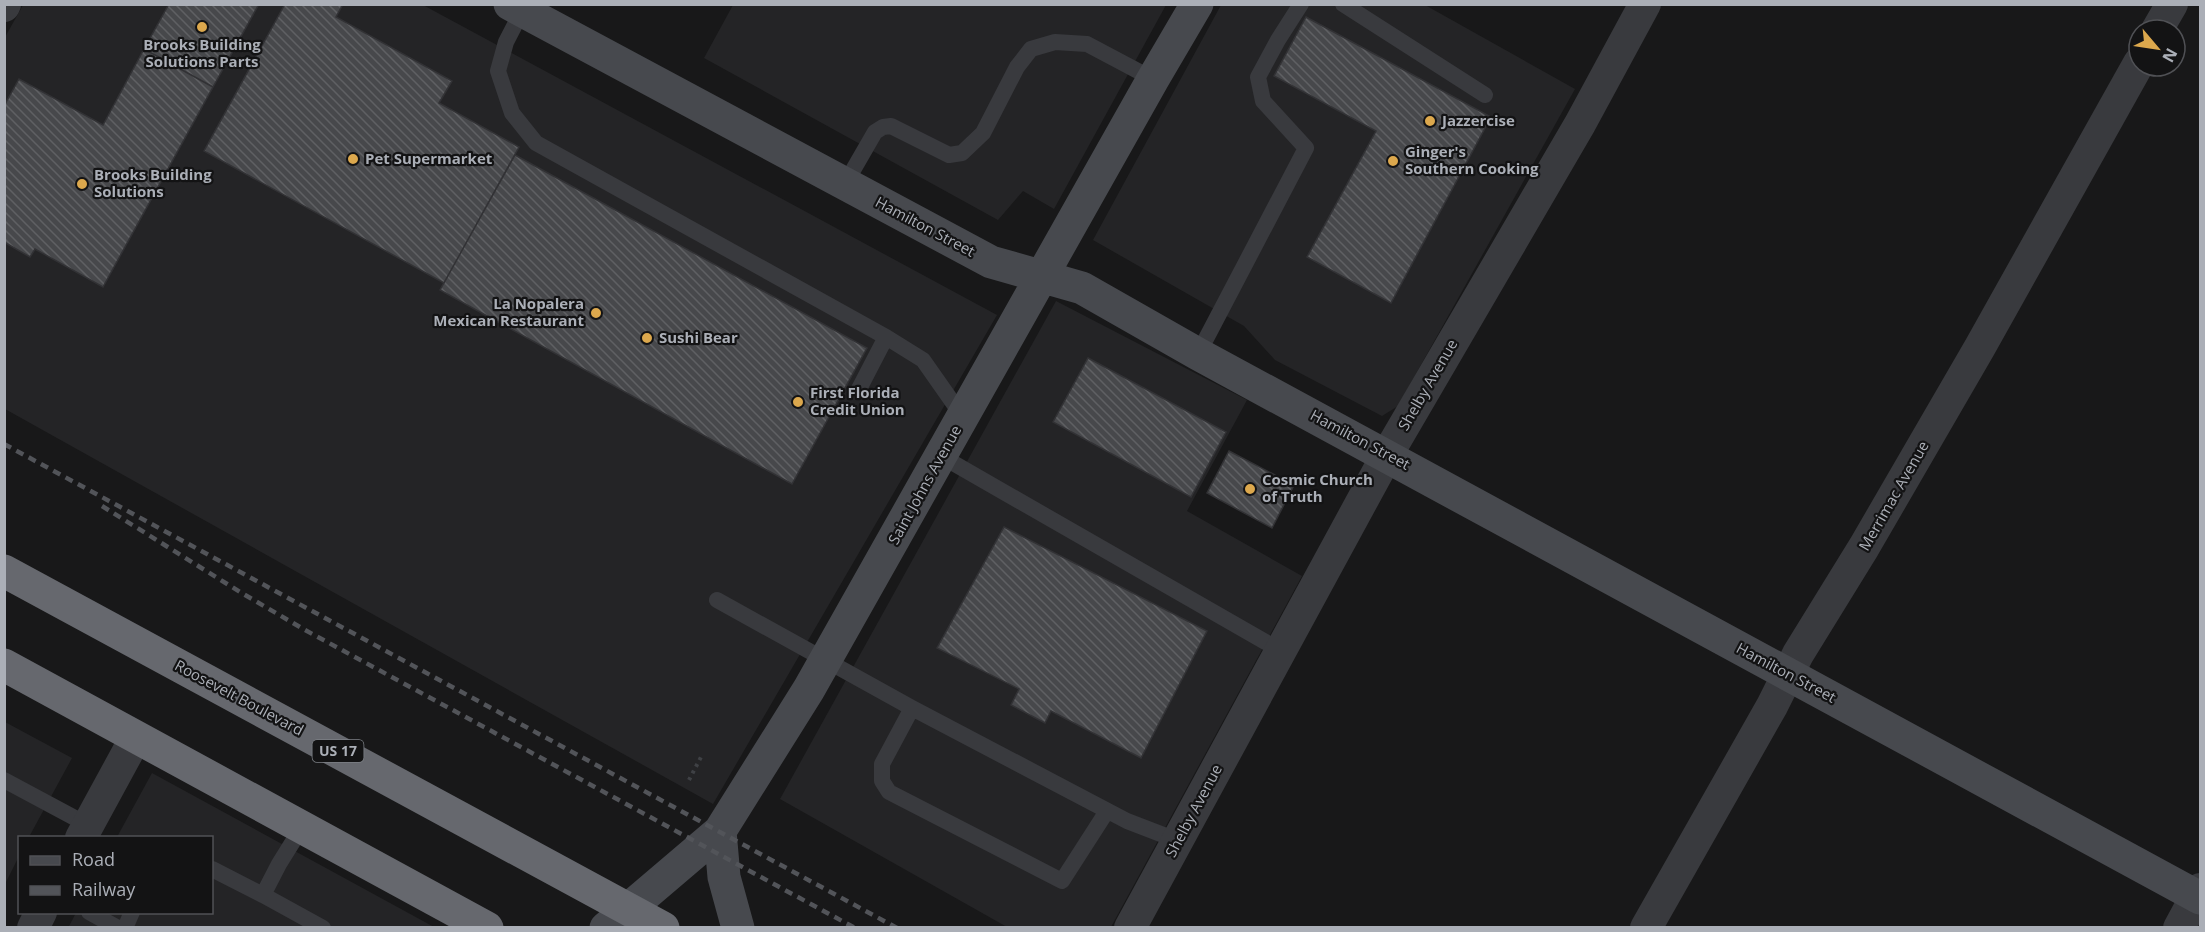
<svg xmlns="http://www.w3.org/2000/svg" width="2205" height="932" font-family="'Open Sans',sans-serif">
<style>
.built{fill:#242426}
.building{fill:url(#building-back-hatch);stroke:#323235;stroke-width:1.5}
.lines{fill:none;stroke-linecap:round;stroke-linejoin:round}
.path{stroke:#3f4145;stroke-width:4;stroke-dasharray:3 4.5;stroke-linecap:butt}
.lane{stroke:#393a3e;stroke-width:16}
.street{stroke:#393a3e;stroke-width:32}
.secondary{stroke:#47494e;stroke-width:33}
.highway{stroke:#66686e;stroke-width:33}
.rail{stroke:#525459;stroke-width:4.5;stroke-dasharray:8 6;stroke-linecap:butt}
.poi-dot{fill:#dca84d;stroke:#131314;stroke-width:2}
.labels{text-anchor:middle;stroke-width:4.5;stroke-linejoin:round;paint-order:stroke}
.shield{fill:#131314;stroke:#7d8086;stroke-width:1.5}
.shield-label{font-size:14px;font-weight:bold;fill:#abafb7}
.poi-label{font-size:15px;font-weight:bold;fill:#abafb7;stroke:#131314;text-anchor:start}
.street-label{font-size:15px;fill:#abafb7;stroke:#131314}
</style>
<defs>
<pattern id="building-back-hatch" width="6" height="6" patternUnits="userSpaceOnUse" patternTransform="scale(1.5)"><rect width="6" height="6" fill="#47484b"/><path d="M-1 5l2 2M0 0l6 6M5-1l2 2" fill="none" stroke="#5f6063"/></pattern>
</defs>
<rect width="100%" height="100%" fill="#181819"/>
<path class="built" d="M23,5H423L997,315L713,804L5,409L4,39Z
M733,5H1166L1054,209L1023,191L998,220L704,58Z
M1221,5H1425L1575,89L1398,406L1382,416L1275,360L1244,326L1093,240Z
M1056,301L1247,400L1187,511L1302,576L1111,927H1007L780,799Z
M5,722L72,758L29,837L20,838L19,856L5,884Z
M152,773L434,927L68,928L76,913L212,912V838L117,837Z"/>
<path class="building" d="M169,4H259L213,87L144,49Z
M285,4H343L336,17L452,81L439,103L519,147L444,283L204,151Z
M1306,17L1491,117L1391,303L1307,257L1376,131L1274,76Z
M144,49L213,87L103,287L35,249L30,257L4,242V106L19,79L103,125Z
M515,155L867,348L792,484L440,290Z
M1088,358L1226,432L1191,497L1053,422Z
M1229,451L1294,485L1272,528L1207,493Z
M1004,527L1207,631L1141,758L1051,711L1045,723L1011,705L1019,689L937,648Z"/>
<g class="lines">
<path class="path" d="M689,780L701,757"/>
<path class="lane" d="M1343,4L1485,95
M522,11L506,42L498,71L512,113L536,143L886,337L923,360L963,417
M845,184L875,132L883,127L891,126L949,155L962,153L983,133L1017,67L1031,49L1055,42L1087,44L1153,79
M1198,354L1306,148L1263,101L1258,77L1278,40L1301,4
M859,389L886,337
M941,456L1281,651
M717,600L912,708L1127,821L1179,841
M912,708L882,764V781L889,792L1062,881L1107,811
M4,780L88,825
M302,827L279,864L263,895L323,928
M212,869L263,895
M89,912L118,928
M125,928L132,912"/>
<path class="street" d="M4,6L5,4
M2157,30L2172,4
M81,838L136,737
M33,928L41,912
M1130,928L1387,455L1580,124L1645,4
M1646,928L1772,706L1798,654L1864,547L1980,347L2139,63
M2179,928L2200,889"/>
<path class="secondary" d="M510,4L991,262L1082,288L1198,354L2200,898
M720,831L724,877L738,928
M606,928L720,831L809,689L1153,79L1197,4"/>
<path class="highway" d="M4,571L663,928
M4,665L487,928"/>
<path class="rail" d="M4,444L897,928
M102,506L240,592L305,630L855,928"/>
</g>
<g class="poi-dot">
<circle cx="202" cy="27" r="6"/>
<circle cx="1430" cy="121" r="6"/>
<circle cx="353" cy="159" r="6"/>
<circle cx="1393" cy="161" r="6"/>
<circle cx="82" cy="184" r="6"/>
<circle cx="596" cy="313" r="6"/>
<circle cx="647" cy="338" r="6"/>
<circle cx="798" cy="402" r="6"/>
<circle cx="1250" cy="489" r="6"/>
</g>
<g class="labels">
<rect class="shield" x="312.5" y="740" width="51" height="22" rx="4.5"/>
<g class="shield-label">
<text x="338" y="756">US 17</text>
</g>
<g class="poi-label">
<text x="202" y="50" text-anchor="middle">Brooks Building<tspan x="202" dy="17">Solutions Parts</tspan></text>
<text x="1442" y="126">Jazzercise</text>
<text x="1405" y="157">Ginger's<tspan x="1405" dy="17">Southern Cooking</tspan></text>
<text x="365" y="164">Pet Supermarket</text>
<text x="94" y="180">Brooks Building<tspan x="94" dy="17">Solutions</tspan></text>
<text x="584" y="309" text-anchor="end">La Nopalera<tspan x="584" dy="17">Mexican Restaurant</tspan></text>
<text x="659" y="343">Sushi Bear</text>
<text x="810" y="398">First Florida<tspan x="810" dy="17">Credit Union</tspan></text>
<text x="1262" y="485">Cosmic Church<tspan x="1262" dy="17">of Truth</tspan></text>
</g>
<g class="street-label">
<text transform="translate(925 227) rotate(28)" y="5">Hamilton Street</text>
<text transform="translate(1428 385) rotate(-60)" y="5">Shelby Avenue</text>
<text transform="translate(1360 440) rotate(28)" y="5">Hamilton Street</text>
<text transform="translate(925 485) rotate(-61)" y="5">Saint Johns Avenue</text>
<text transform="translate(1894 496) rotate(-60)" y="5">Merrimac Avenue</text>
<text transform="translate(1786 673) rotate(28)" y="5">Hamilton Street</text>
<text transform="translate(239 698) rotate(28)" y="5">Roosevelt Boulevard</text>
<text transform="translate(1194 811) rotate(-62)" y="5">Shelby Avenue</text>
</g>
</g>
<rect width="2205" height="932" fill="none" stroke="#abafb7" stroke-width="12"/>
<rect x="18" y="836" width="195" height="78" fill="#131314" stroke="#505155" stroke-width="1.5"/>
<rect x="30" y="856" width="30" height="9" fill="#47494e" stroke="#505155" stroke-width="1.5"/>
<text x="72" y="866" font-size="18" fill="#abafb7">Road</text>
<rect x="30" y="886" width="30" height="9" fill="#525459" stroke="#505155" stroke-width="1.5"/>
<text x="72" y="896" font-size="18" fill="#abafb7">Railway</text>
<g transform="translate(2157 48) rotate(119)"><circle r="28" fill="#131314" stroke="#505155" stroke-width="1.5"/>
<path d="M0-4.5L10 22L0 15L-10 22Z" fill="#dca84d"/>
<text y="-9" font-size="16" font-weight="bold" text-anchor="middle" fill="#abafb7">N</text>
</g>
</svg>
